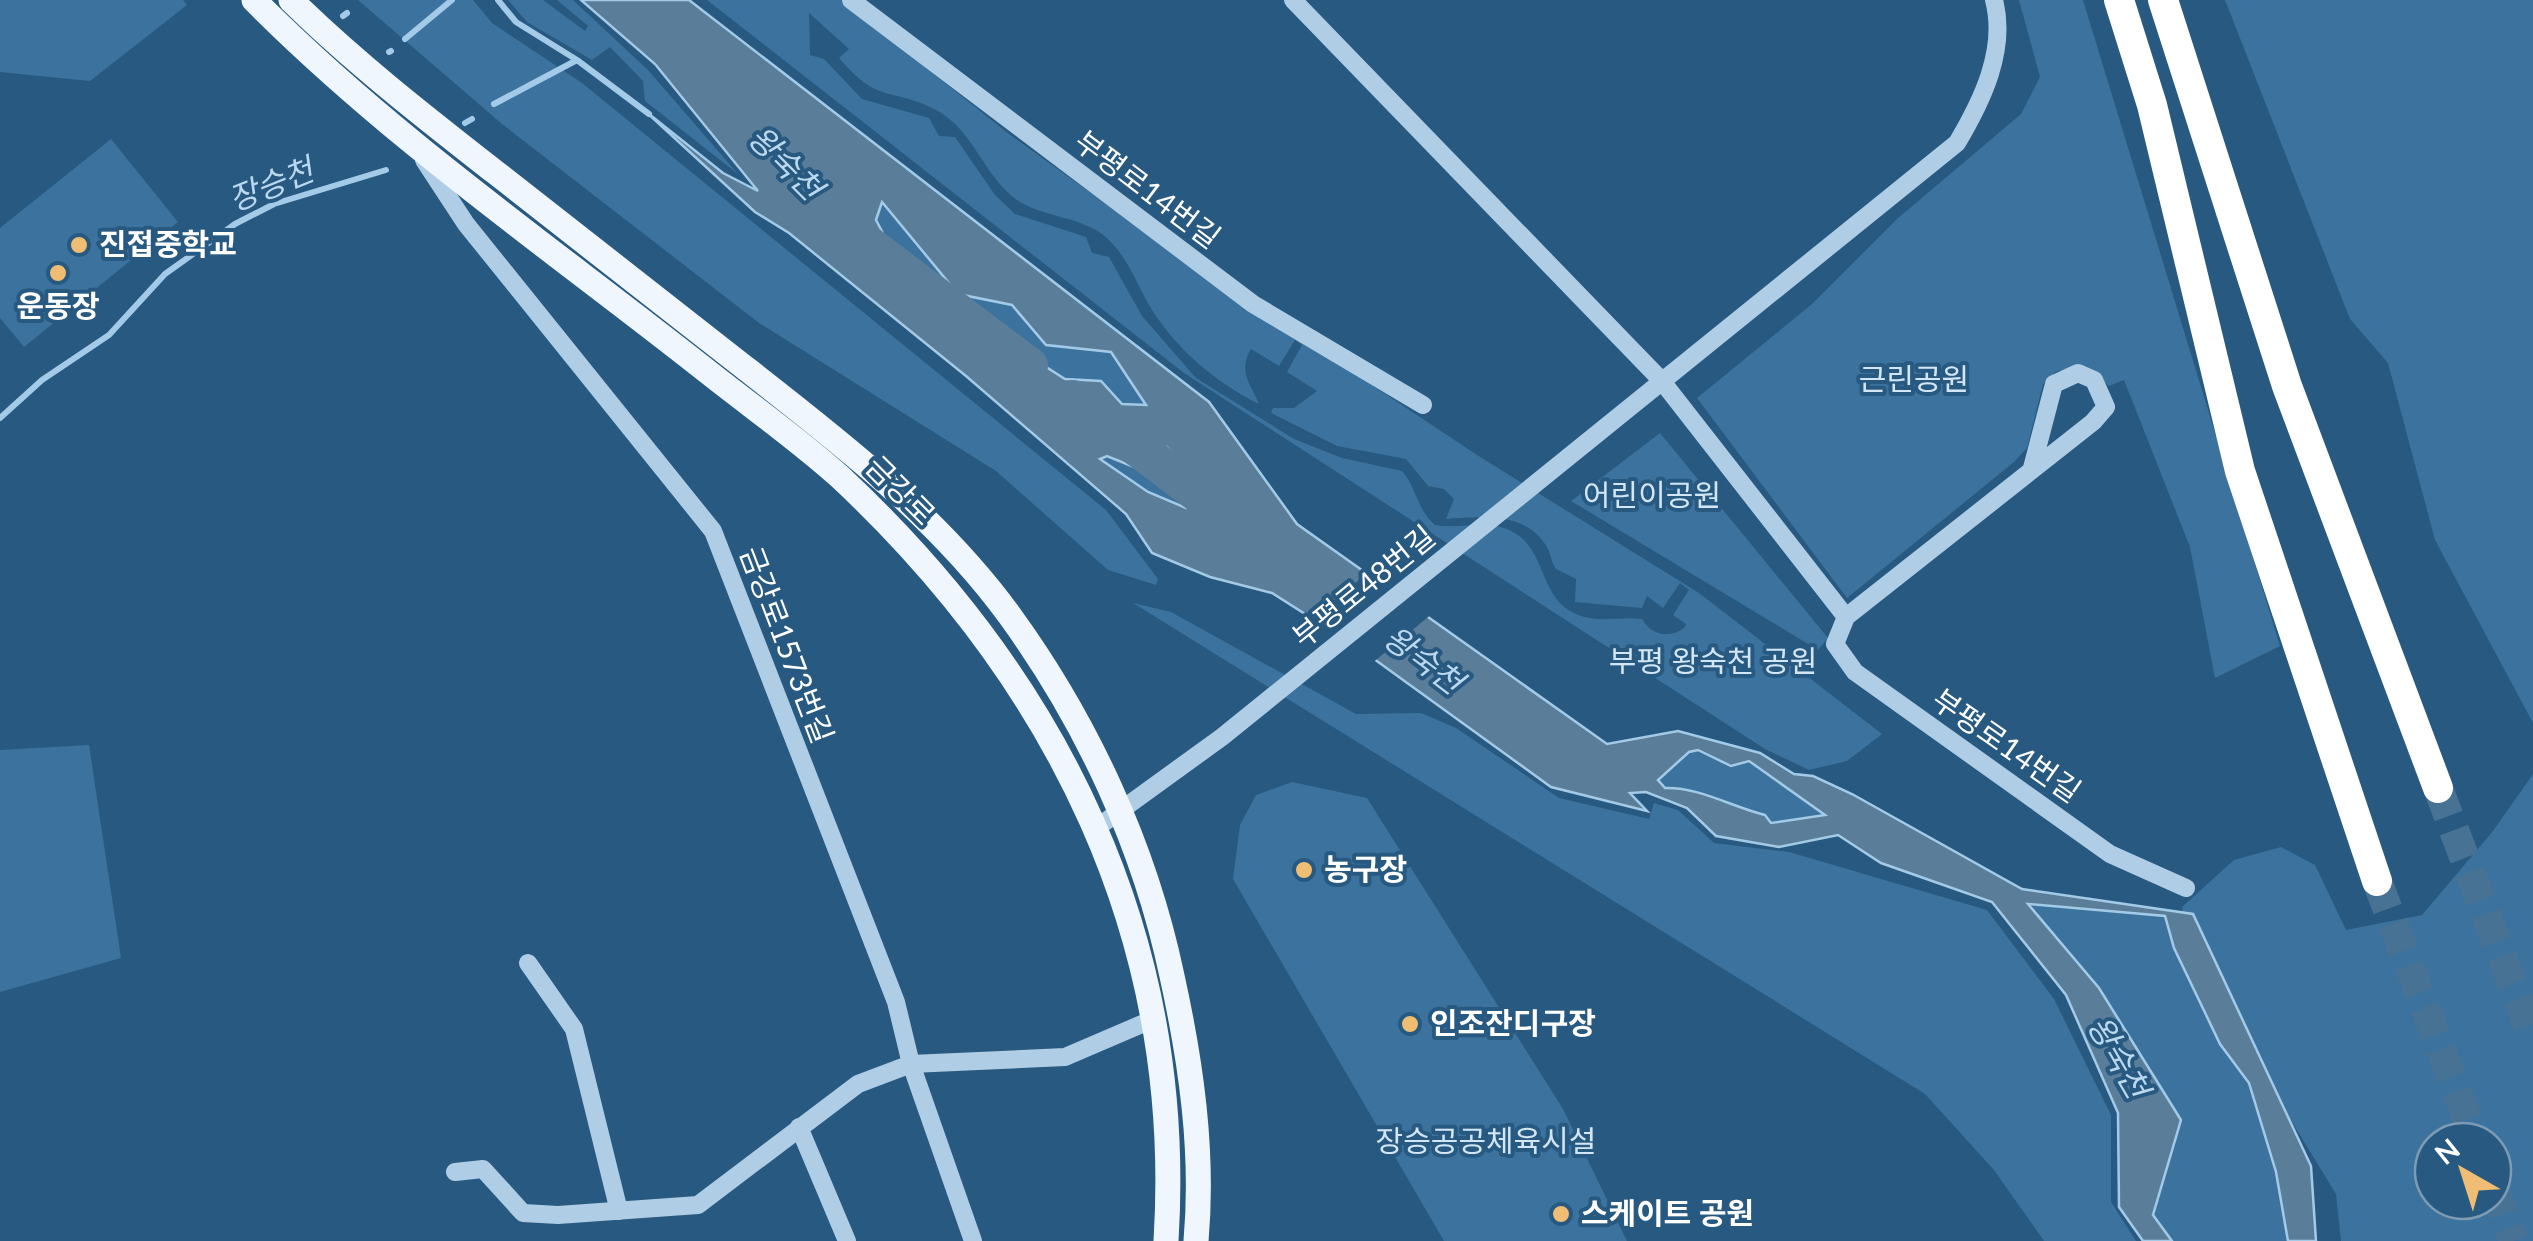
<svg xmlns="http://www.w3.org/2000/svg" width="2533" height="1241" font-family="Lato,'Noto Sans KR',sans-serif">
<style>
.green{fill:#3b739e;fill-rule:evenodd}
.water{fill:#5a7e99;stroke:#a3cae7;stroke-width:2.5;fill-rule:evenodd}
.pier{fill:#275981}
.lines{fill:none;stroke-linecap:round;stroke-linejoin:round}
.stream{stroke:#a3cae7;stroke-width:6}
.river{stroke:#5a7e99;stroke-width:38}
.highway-tunnel{stroke:#477294;stroke-width:30;stroke-dasharray:30 15;stroke-linecap:butt}
.minor{stroke:#afcee6;stroke-width:18}
.major{stroke:#f0f6fd;stroke-width:25}
.highway{stroke:#fff;stroke-width:30}
.poi-dot{fill:#efbd74;stroke:#275981;stroke-width:4}
.labels{text-anchor:middle;stroke-width:8;stroke-linejoin:round;paint-order:stroke}
.street-label{font-size:30px;fill:#fff;stroke:#275981}
.poi-label{font-size:30px;font-weight:bold;fill:#fff;stroke:#275981;text-anchor:start}
.park-label{font-size:30px;fill:#d2e6f5;stroke:#275981}
.water-label{font-size:32px;font-style:italic;fill:#bad8ee;stroke:#275981}
</style>
<rect width="100%" height="100%" fill="#275981"/>
<path class="green" d="M0,0H183L187,5L90,81L0,72Z
M358,0H473L492,23L582,83L1106,510L1158,579L1156,585L1108,570L996,471L759,323L502,124Z
M508,0H543L585,31L588,26L557,0H573L648,70L738,174L645,101L643,81L610,47L592,60L527,22Z
M707,0H841L1009,134L1181,258L1477,455L1699,593L1882,734L1847,761L1809,770L1765,749L1184,373ZM809,13L849,49L839,58C880,106 890,86 936,110C974,130 984,177 1017,200C1042,217 1077,216 1102,234C1125,252 1134,278 1148,303C1173,347 1215,382 1259,404C1252,386 1237,372 1251,349L1279,366L1295,340L1302,345L1287,372L1317,391L1294,408H1273L1271,413L1337,446L1406,459L1428,486L1444,489L1454,499L1446,519C1481,517 1526,511 1547,547C1551,554 1551,562 1556,569L1576,579L1575,602L1642,608L1647,596L1663,608L1680,583L1689,590L1673,615L1686,624L1684,628C1669,639 1651,635 1642,619C1621,616 1602,623 1581,616C1534,600 1551,544 1504,528C1483,521 1457,529 1435,525C1417,510 1417,488 1402,471L1342,458L1294,439L1196,378L1142,316L1109,257L1092,253L1086,237L1015,214L995,195L955,137L939,136L929,118L862,99L824,59L810,55Z
M2019,0H2083L2280,646L2215,678L2190,547L2124,380L2109,386L2081,365L2055,372L2043,384L2027,448L2014,462L1847,598L1697,398L1812,304L1897,219L2021,114L2040,77Z
M2225,0H2533V723L2435,540L2388,363L2350,319Z
M111,139L178,222L24,347L0,318V228Z
M882,201L957,294L1012,305L1046,345L1111,352L1147,405L1122,404L1101,381L1065,379L1010,344L951,321L910,285L876,219Z
M1092,420L1167,447L1204,483L1186,508L1148,492L1099,458L1107,456L1135,467L1084,421Z
M1660,433L1828,638L1818,650L1571,501Z
M1133,603L1171,612L1356,714L1421,713L1456,728L1559,798L1649,819L1654,803L1678,810L1714,843L1789,852L1987,910L2054,999L2111,1115V1202L2136,1241H2044L1994,1170L1925,1094Z
M89,745L121,958L0,992V750Z
M1698,750L1731,766L1749,761L1826,816L1771,823L1765,815C1732,807 1699,787 1665,788L1658,781L1689,752Z
M2533,774V1241H2341L2336,1194L2186,949L2182,907L2234,860L2281,847L2315,865L2346,930L2422,915L2493,831ZM2433,1141H2493V1201H2433Z
M1292,782L1367,798L1563,1109L1627,1241H1444L1233,879L1240,825L1256,795Z
M2027,903L2165,915L2174,948L2220,1044L2249,1083L2276,1172L2288,1241H2172L2153,1215L2181,1120L2099,988Z"/>
<path class="water" d="M581,0H689L1209,402L1297,524L1607,744L1678,731L1760,753L1794,774L1813,776L1852,794L2022,889L2193,914L2311,1166L2316,1241H2288L2276,1172L2249,1083L2220,1044L2174,948L2165,916L2028,904L2099,988L2181,1120L2153,1215L2172,1241H2143L2119,1207L2118,1113L2066,995L1992,902L1881,863L1838,835L1779,847L1716,836L1687,808L1646,792L1630,793L1647,811L1551,787L1363,651L1272,593L1210,577L1152,553L1126,514L966,376L789,233L755,212L644,110L723,173L758,191L655,64ZM882,202L958,294L1012,305L1046,345L1111,352L1146,405L1122,404L1101,381L1065,379L1010,344L951,321L910,285L876,220ZM1092,420L1167,447L1203,483L1186,508L1148,492L1100,459L1107,456L1139,469L1085,422ZM1698,750L1731,766L1749,761L1825,815L1771,823L1765,815C1732,807 1699,787 1665,788L1658,780L1689,752Z"/>
<path class="pier" d="M1371,570L1433,613L1371,664L1308,622Z"/>
<g class="lines">
<path class="stream" d="M498,0L516,22L577,60
M343,16L347,13
M405,39L452,0
M389,52L391,51
M494,104L577,60L649,114
M465,123L472,119
M0,418L42,380L109,335L165,274L235,224L274,204L386,170"/>
<path class="river" d="M862,240L1029,366
M1073,399L1237,523"/>
<path class="highway-tunnel" d="M2438,788L2533,1038
M2377,881L2476,1141
M2493,1186L2514,1241"/>
<path class="minor" d="M851,0L1253,304L1423,405
M1293,0L1661,380L1846,617L2093,422L2106,407L2094,380L2078,373L2054,384L2032,468
M424,160L466,224L713,531L896,1002L911,1064L973,1241
M1846,617L1835,644L1855,672L2110,854L2186,888
M1095,829L1222,737L1957,143C1982,101 2007,50 1994,0
M528,963L574,1029L619,1211
M799,1127L847,1241
M455,1172L483,1169L523,1213L558,1215L698,1205L858,1084L911,1064L1065,1057L1156,1018"/>
<path class="major" d="M254,0C393,140 558,253 713,376C755,409 800,441 840,477C1059,682 1185,938 1166,1241
M291,0C354,62 426,118 495,172C578,237 661,302 744,367C839,441 939,518 1010,616C1087,722 1145,847 1172,976C1191,1062 1204,1152 1196,1241"/>
<path class="highway" d="M2119,0L2152,105L2240,471L2377,881
M2163,0L2287,386L2438,788"/>
</g>
<g class="poi-dot">
<circle cx="79" cy="245" r="10"/>
<circle cx="58" cy="273" r="10"/>
<circle cx="1304" cy="870" r="10"/>
<circle cx="1410" cy="1024" r="10"/>
<circle cx="1561" cy="1214" r="10"/>
</g>
<g class="labels">
<g class="street-label">
<text transform="translate(1147 190) rotate(37)" y="10">부평로14번길</text>
<text transform="translate(900 491) rotate(45)" y="10">금강로</text>
<text transform="translate(1364 587) rotate(-39)" y="10">부평로48번길</text>
<text transform="translate(786 645) rotate(69)" y="10">금강로1573번길</text>
<text transform="translate(2006 746) rotate(35)" y="10">부평로14번길</text>
</g>
<g class="poi-label">
<text x="99" y="255">진접중학교</text>
<text x="58" y="317" text-anchor="middle">운동장</text>
<text x="1324" y="880">농구장</text>
<text x="1430" y="1034">인조잔디구장</text>
<text x="1581" y="1224">스케이트 공원</text>
</g>
<g class="park-label">
<text x="1914" y="390">근린공원</text>
<text x="1652" y="506">어린이공원</text>
<text x="1713" y="672">부평 왕숙천 공원</text>
<text x="1486" y="1152">장승공공체육시설</text>
</g>
<g class="water-label">
<text transform="translate(785 163) rotate(45)" y="11">왕숙천</text>
<text transform="translate(271 185) rotate(-22)" y="11">장승천</text>
<text transform="translate(1423 660) rotate(37)" y="11">왕숙천</text>
<text transform="translate(2118 1057) rotate(60)" y="11">왕숙천</text>
</g>
</g>
<g transform="translate(2463 1171) rotate(321)"><circle r="48" fill="#275981" stroke="#7d9bb3" stroke-width="2.5"/>
<path d="M0-8L18 38L0 25L-18 38Z" fill="#efbd74"/>
<text y="-15" font-size="28" font-weight="bold" text-anchor="middle" fill="#ffffff">N</text>
</g>
</svg>
